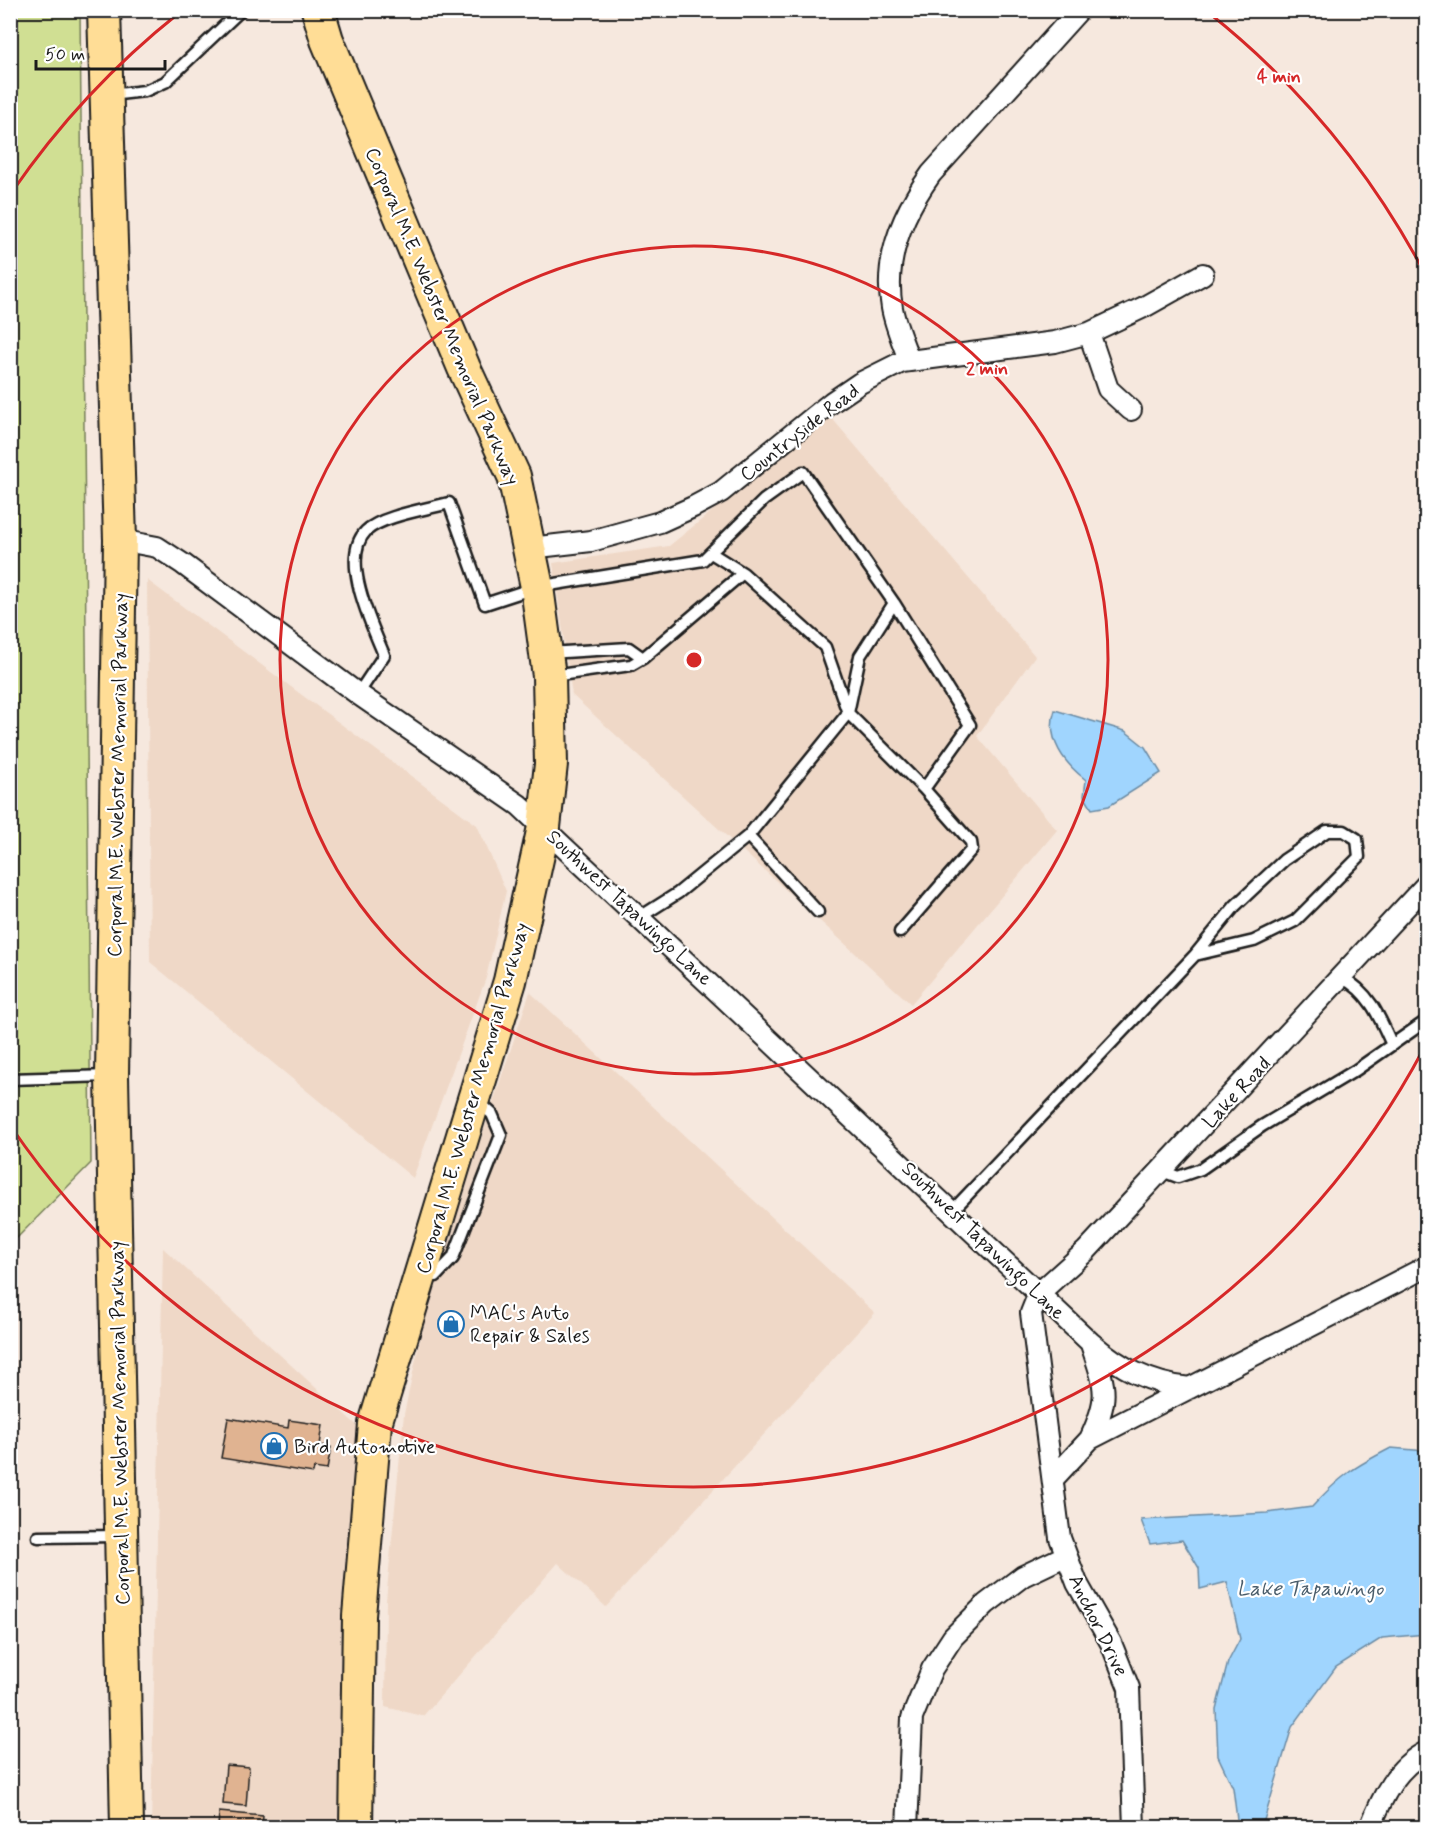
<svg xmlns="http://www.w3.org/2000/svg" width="1437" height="1838" font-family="Mynerve,sans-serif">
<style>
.built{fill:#efd8c7}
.green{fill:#d0df93;stroke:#767e58;stroke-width:1.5}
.water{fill:#a0d5fe;stroke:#6b8ba4;stroke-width:1.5}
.building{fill:#e0b391;stroke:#1c1c1c;stroke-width:1.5}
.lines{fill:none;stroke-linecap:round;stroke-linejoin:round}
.service-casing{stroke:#1c1c1c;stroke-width:15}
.minor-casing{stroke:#1c1c1c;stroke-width:24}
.primary-casing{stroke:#1c1c1c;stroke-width:36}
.service{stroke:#fff;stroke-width:10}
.minor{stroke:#fff;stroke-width:20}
.primary{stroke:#ffdd96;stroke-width:32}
.ring{fill:none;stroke:#d62828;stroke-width:3}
.labels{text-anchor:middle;stroke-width:4.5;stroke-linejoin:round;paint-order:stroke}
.street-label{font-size:20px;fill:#1c1c1c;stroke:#fff}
.poi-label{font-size:20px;fill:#1c1c1c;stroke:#fff;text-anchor:start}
.water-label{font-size:21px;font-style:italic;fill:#4a5d6b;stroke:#fff}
.centre{fill:#d62828;stroke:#fff;stroke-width:3}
.ring-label{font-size:18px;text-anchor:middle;font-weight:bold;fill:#d62828;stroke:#fff;stroke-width:4.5;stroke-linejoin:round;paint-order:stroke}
</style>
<rect width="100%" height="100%" fill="#f6e8de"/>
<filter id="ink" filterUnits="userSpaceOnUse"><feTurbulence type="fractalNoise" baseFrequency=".0167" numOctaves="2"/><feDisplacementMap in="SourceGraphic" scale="12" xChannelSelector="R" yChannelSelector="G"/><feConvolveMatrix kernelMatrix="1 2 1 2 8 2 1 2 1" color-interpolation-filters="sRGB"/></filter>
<g filter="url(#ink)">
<path class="built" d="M830,416L1035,656L977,736L1057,830L911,1004L572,695L553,563L669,546Z
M147,580L477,825L506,891L486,978L413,1178L150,962Z
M530,992L875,1313L606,1607L558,1563L423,1716L385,1707L386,1601L404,1414L425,1317L444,1248Z
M163,1248L363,1431L341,1827L151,1828Z"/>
<path class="green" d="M11,11H80L91,1163L11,1244Z"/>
<path class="water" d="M1055,710L1125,731L1145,747L1161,773L1109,806L1092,809L1084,796L1086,780C1065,764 1045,739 1055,710Z
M1391,1448L1426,1451V1634L1382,1638L1336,1667L1292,1727L1262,1827H1238L1233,1788L1218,1756L1216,1709L1228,1662L1240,1639L1227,1582L1200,1589L1199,1568L1182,1540L1150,1544L1141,1520L1267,1513L1312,1507C1340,1476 1354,1467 1391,1448Z"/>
<path class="building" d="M228,1418L288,1428L289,1420L323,1425L320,1445L331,1447L327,1470L314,1468L313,1473L221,1458Z
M226,1765L249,1767L246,1806L223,1804Z
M219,1812L263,1816L262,1828H218Z"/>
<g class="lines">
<defs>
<path id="service" d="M110,95L145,91L165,82L241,10
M743,573L825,647L848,713
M894,603L970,725L924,789
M548,653L629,648L643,658
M552,676L631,665L643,658L743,573L711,553
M358,694L384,655C372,625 339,558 366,531C381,516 428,509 449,503L485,604L537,587L703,560L764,500L803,472L894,603L860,656L848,713
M1327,831H1344L1357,839L1359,857L1295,921L1254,941L1195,955L1235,906L1284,860Z
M748,836L848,713L924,789L971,842L972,849L900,932
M640,917L678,893L748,836L818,912
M1342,978C1369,991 1380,1018 1392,1045
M10,1079L109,1076
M1162,1171L1178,1177L1201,1169L1262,1126L1356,1070L1426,1021
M953,1210L1195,955
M424,1275L436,1276L453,1258L501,1135L492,1114L477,1100
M38,1537L119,1536"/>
<path id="minor" d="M1089,333L1108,389L1131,410
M909,360C903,343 895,325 892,308C883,258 903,213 931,174L1079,10
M120,540L157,547L183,564L358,694L519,805L1090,1342C1120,1368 1150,1384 1190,1388
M530,548L591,541L660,522L693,507L721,492L832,402L860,383L902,362L1055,342L1089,333L1144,307L1203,274
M1090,1439C1110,1396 1106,1389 1091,1344
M1053,1479L1090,1439L1426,1267
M907,1828L912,1718L932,1669L953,1637L986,1604L1023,1576L1065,1556
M1134,1828L1129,1688L1111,1643L1077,1583L1060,1538L1031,1313L1039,1293L1086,1251L1426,885
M1370,1828C1382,1797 1396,1767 1426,1752"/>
<path id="primary" d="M104,10L120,540L112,1076L127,1828
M318,10L327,40L464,368L514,476L537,587L549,676L551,764L544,827L510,981L375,1424L359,1616L356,1828"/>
</defs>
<use href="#service" class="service-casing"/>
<use href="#minor" class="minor-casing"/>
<use href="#primary" class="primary-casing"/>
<use href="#service" class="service"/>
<use href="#minor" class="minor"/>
<use href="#primary" class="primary"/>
</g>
</g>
<g class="ring">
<circle cx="694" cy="660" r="414"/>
<path d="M1424 1048A827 827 0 0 1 12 1128M12 192A827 827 0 0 1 179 13M1209 13A827 827 0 0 1 1424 272"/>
</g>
<defs>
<symbol id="shop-ring" viewBox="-11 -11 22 22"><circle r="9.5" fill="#fff" stroke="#1f6fb2" stroke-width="1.5"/><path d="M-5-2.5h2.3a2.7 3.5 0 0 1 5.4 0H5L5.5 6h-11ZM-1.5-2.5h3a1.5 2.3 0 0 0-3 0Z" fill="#1f6fb2"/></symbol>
</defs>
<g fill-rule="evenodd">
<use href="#shop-ring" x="436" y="1309" width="30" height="30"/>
<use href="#shop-ring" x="259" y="1431" width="30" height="30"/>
</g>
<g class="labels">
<g class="street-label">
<text transform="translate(443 316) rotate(67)" y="7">Corporal M.E. Webster Memorial Parkway</text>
<text transform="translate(799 432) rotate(-38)" y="7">Countryside Road</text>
<text transform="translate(117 775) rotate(-89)" y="7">Corporal M.E. Webster Memorial Parkway</text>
<text transform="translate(630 907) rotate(43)" y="7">Southwest Tapawingo Lane</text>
<text transform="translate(1236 1092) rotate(-47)" y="7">Lake Road</text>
<text transform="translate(472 1098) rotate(-74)" y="7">Corporal M.E. Webster Memorial Parkway</text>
<text transform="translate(984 1240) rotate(44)" y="7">Southwest Tapawingo Lane</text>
<text transform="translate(119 1423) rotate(-91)" y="7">Corporal M.E. Webster Memorial Parkway</text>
<text transform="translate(1099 1625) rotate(64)" y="7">Anchor Drive</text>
</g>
<g class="poi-label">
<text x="470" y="1319">MAC's Auto<tspan x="470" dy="23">Repair &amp; Sales</tspan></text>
<text x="294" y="1453">Bird Automotive</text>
</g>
<g class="water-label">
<text x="1310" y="1595">Lake Tapawingo</text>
</g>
</g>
<circle cx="694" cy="660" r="9" class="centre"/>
<g class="ring-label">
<text x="1279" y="82">4 min</text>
<text x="987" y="374">2 min</text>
</g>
<rect width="1437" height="1838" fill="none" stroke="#fff" stroke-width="36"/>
<rect x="18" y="18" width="1401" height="1802" fill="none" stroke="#1c1c1c" stroke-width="2" filter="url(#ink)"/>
<path d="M36 60v9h129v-9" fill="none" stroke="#1c1c1c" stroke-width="3"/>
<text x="45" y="60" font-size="18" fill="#1c1c1c" stroke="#ffffff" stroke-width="4.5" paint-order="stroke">50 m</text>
</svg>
